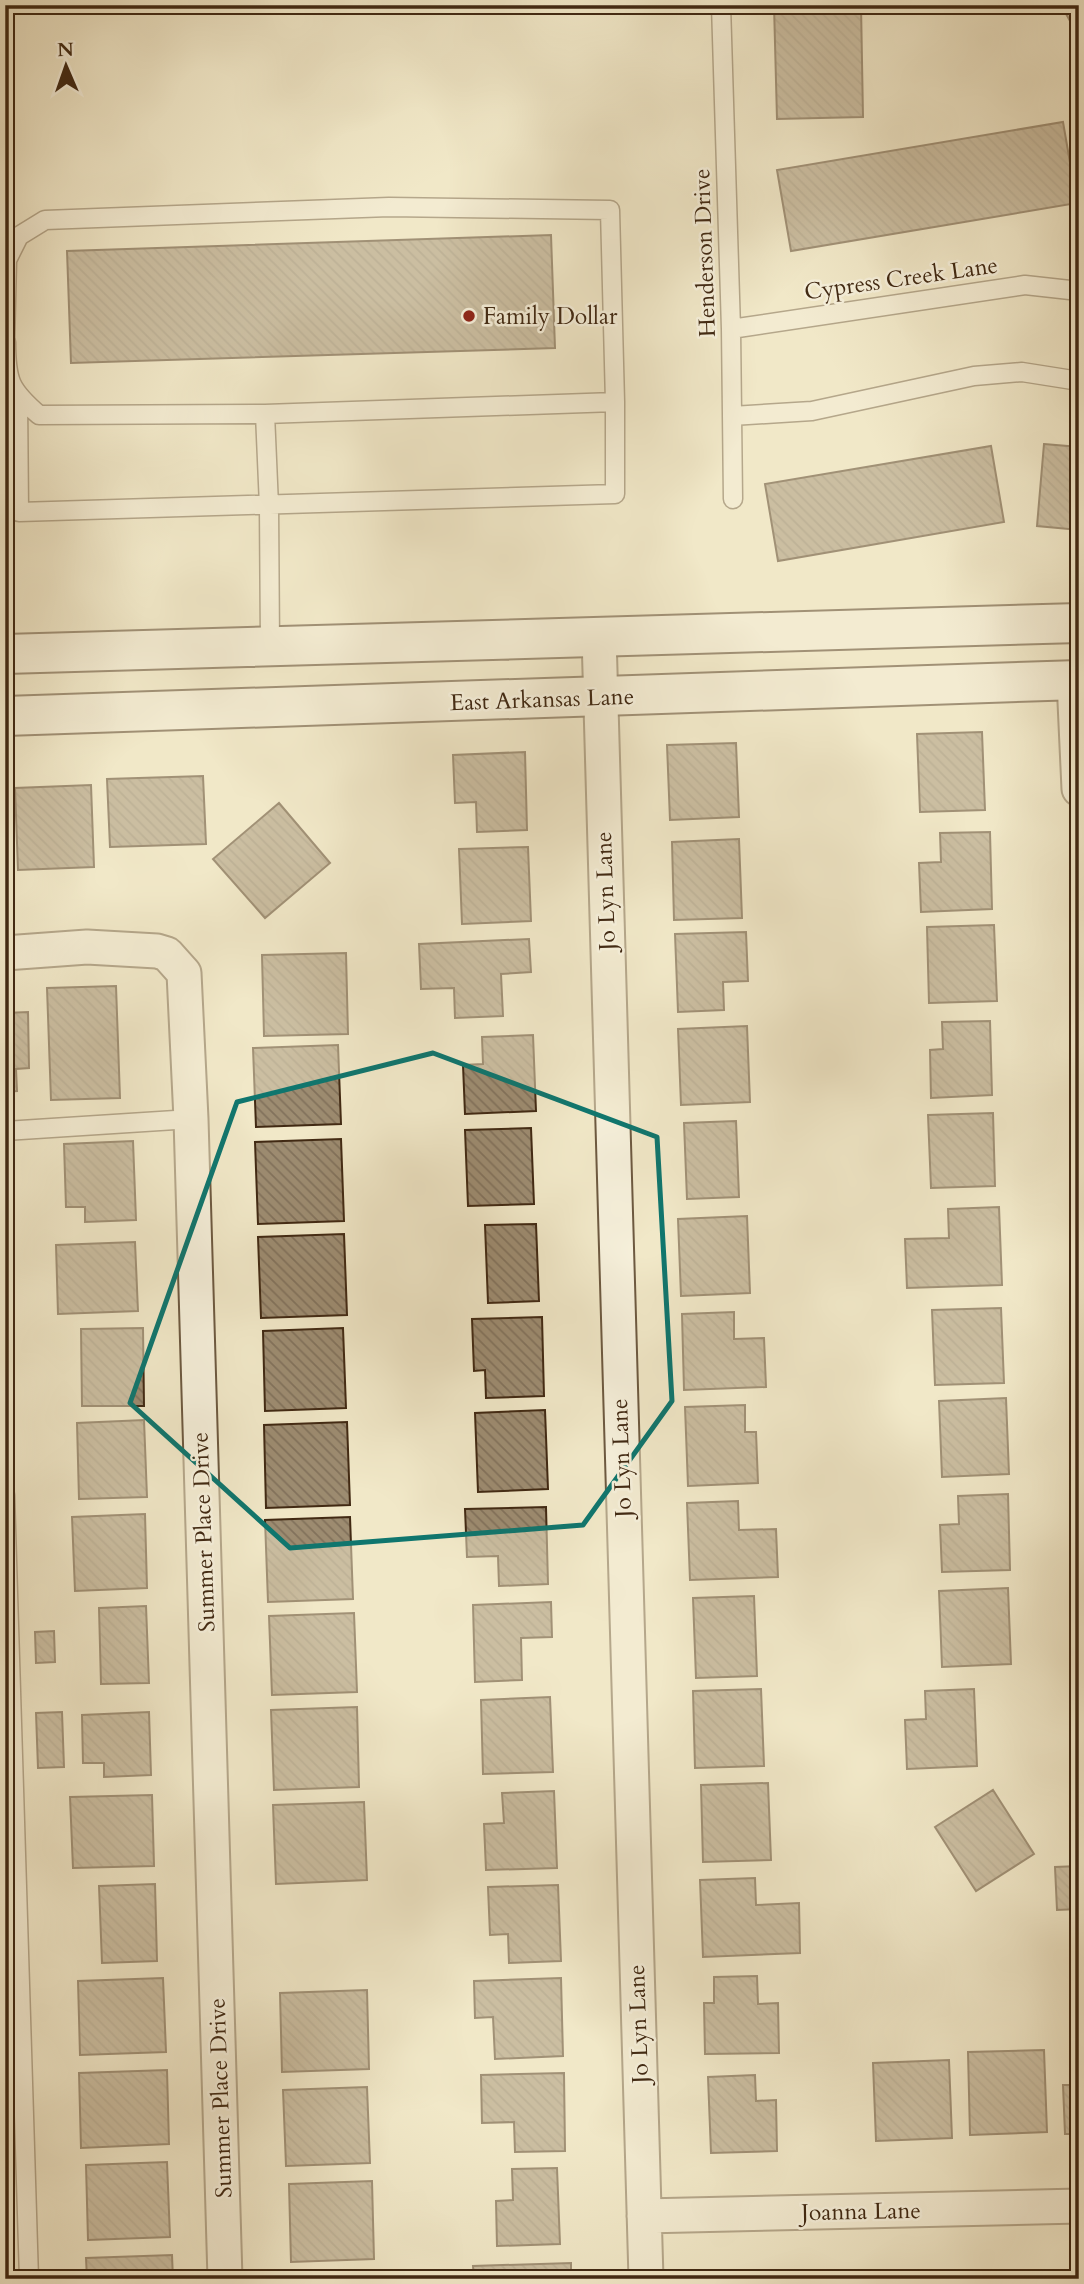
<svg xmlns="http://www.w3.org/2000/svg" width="1084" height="2284" font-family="Cardo,serif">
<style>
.building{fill:url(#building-back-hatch);stroke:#412913;stroke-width:2}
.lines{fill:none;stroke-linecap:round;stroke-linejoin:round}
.lane-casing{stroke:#6d5940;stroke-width:21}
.street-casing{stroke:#6d5940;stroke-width:37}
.secondary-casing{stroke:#412913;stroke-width:42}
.lane{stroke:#f6f0db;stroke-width:18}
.street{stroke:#f6f0db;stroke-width:33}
.secondary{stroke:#f6f0db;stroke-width:38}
.marked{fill:none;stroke:#0f766e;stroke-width:5;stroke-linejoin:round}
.poi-dot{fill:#8f2418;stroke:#f6f0db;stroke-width:2.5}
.labels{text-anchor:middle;stroke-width:5;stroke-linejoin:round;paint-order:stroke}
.street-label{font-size:23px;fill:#412913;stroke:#f6f0db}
.poi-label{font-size:23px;fill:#412913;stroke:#f6f0db;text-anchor:start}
</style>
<defs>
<pattern id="building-back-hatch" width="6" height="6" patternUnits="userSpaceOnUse" patternTransform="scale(1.75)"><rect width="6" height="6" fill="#9d8c71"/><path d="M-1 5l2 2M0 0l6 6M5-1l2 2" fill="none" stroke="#82725c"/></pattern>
</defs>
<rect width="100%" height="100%" fill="#f1e8c8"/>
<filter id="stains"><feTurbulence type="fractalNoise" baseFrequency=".00286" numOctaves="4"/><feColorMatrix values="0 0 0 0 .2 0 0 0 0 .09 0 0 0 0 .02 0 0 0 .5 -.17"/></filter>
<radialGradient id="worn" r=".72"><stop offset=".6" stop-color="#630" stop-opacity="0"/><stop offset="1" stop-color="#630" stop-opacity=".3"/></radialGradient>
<path class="building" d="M774,5H861L863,117L777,119Z
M1061,5H1079V26L1074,28Z
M1063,122L1077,203L791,251L777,170Z
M551,235L555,348L71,363L67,251Z
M1044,444L1079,447V530L1037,526Z
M991,446L1004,522L778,561L765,484Z
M982,732L985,810L920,812L917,734Z
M736,743L739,817L670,820L667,745Z
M525,752L527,830L477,832L476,802L455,803L453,755Z
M203,776L206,844L110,847L107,779Z
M91,785L94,867L18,870L15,788Z
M279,803L330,863L265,918L213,859Z
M990,832L992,909L921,912L919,863L941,862L940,833Z
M739,839L742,918L674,920L672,842Z
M528,847L531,921L462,924L459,849Z
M994,925L997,1001L929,1003L927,927Z
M746,932L748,981L723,982L724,1010L678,1012L675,934Z
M529,939L531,972L501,974L503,1016L455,1018L454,988L421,989L419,944Z
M346,953L348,1034L264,1036L262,955Z
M116,986L120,1098L51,1100L47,988Z
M28,1012L29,1068L16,1069L17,1091L5,1092V1013Z
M990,1021L992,1095L931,1098L930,1050L943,1049L942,1022Z
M747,1026L750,1102L681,1105L678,1029Z
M533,1035L536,1111L465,1114L463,1065L483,1064L482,1037Z
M338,1045L341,1124L256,1127L253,1048Z
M993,1113L995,1186L931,1188L928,1115Z
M736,1121L739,1197L687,1199L684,1123Z
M531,1128L534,1204L468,1206L465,1130Z
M341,1139L344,1221L258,1224L255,1142Z
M133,1141L136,1220L85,1222V1207H66L64,1144Z
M999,1207L1002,1285L907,1288L905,1239L949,1238L948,1209Z
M747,1216L750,1293L681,1296L678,1219Z
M536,1224L539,1301L488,1303L485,1225Z
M344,1234L347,1315L261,1318L258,1237Z
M135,1242L138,1311L58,1314L56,1245Z
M1001,1308L1004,1383L935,1385L932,1310Z
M734,1312V1339L764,1338L766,1387L684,1390L682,1314Z
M542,1317L544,1396L486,1398L485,1370L474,1371L472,1319Z
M143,1328L144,1406H82L81,1329Z
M343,1328L346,1408L265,1411L263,1331Z
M1006,1398L1009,1474L942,1477L939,1401Z
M745,1405V1432H756L758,1483L688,1486L685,1407Z
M545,1410L548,1489L478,1492L475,1413Z
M144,1420L147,1497L79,1499L77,1423Z
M347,1422L350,1505L266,1508L264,1425Z
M1008,1494L1010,1570L942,1572L940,1525L959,1524L958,1496Z
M738,1501L739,1530L776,1529L778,1577L690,1580L687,1503Z
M546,1507L548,1584L499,1586L498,1556L467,1557L465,1509Z
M145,1514L147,1588L75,1591L72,1517Z
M350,1517L353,1599L268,1602L265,1520Z
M1008,1588L1011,1664L942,1667L939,1591Z
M754,1596L757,1676L696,1678L693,1598Z
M551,1602L552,1637L521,1638L522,1680L475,1682L473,1605Z
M146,1606L149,1683L101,1684L99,1608Z
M354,1613L357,1692L272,1695L269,1616Z
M54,1631L55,1662L36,1663L35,1632Z
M761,1689L764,1766L695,1768L693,1691Z
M974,1689L977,1766L907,1769L905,1720L926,1719L925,1691Z
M550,1697L553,1772L483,1774L481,1700Z
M357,1707L359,1787L274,1790L271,1710Z
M62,1712L64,1767L38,1768L36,1713Z
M149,1712L151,1775L104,1777V1763H83L82,1715Z
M768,1783L771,1860L703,1862L701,1785Z
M993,1790L1034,1854L976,1891L935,1827Z
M554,1791L557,1868L486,1870L484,1824L504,1823L502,1793Z
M152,1795L154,1866L73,1868L70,1797Z
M364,1802L367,1880L276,1884L273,1805Z
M1079,1866V1909L1057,1910L1055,1867Z
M755,1878L756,1905L799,1903L800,1953L703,1957L700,1880Z
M155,1884L157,1961L102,1963L99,1886Z
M558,1885L561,1961L509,1963L508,1934L490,1935L488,1887Z
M757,1976L758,2004L778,2003L779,2053L705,2054L704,2003H714V1977Z
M163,1978L166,2052L80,2055L78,1981Z
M561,1978L563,2056L495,2059L493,2017L475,2018L474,1981Z
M367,1990L369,2069L282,2072L280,1993Z
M1044,2050L1047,2132L970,2135L968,2052Z
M949,2060L952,2138L876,2141L873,2063Z
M167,2070L169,2144L81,2148L79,2073Z
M564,2073L565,2151L515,2152L514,2122L482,2123L481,2075Z
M755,2075L756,2101L776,2100L777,2151L711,2153L708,2077Z
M1063,2085H1079V2134H1065Z
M367,2087L370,2163L286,2166L283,2090Z
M167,2162L170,2237L88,2240L86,2165Z
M557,2168L560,2244L497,2246L496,2201L513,2200L512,2169Z
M372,2181L374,2259L291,2262L289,2184Z
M172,2255L173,2279H87L86,2258Z
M571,2263V2279H474L473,2266Z
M373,2271V2279H290L289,2274Z
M1027,2272V2279H986L985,2274Z"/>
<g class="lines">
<defs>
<path id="lane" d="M721,5L731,329L733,499
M731,329L1025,285L1079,291
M5,342L7,260L19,236L45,220L389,207L610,210L615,402V494L19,512L18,397
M6,342C6,381 10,390 39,415L265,414L269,506L270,646
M265,414L615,402
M732,416L812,411L974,376L1022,372L1079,381
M5,1131L191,1119
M5,1495L29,2279"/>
<path id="street" d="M599,636L646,2279
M1074,680L1079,789
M5,953L87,947L157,951L167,954L184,973L191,1119L225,2279
M644,2216L1079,2206"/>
<path id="secondary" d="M5,654L1079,623
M5,716L1079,680"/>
</defs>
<use href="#lane" class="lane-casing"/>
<use href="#street" class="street-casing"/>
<use href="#secondary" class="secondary-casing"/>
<use href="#lane" class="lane"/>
<use href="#street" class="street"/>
<use href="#secondary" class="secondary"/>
</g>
<path d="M0 0H1084V2284H0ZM433,1053L657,1137L672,1401L583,1525L290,1548L130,1403L237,1102Z" fill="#f1e8c8" fill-opacity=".55" fill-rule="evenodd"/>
<path class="marked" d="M433,1053L657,1137L672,1401L583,1525L290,1548L130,1403L237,1102Z"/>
<circle class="poi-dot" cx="469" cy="316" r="7"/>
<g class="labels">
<g class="street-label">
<text transform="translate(704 253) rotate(-92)" y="8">Henderson Drive</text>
<text transform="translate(901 278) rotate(-8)" y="8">Cypress Creek Lane</text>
<text transform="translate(542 699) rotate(-2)" y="8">East Arkansas Lane</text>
<text transform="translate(605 891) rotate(-92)" y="8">Jo Lyn Lane</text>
<text transform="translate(621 1458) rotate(-92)" y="8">Jo Lyn Lane</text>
<text transform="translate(203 1532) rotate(-92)" y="8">Summer Place Drive</text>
<text transform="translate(638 2024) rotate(-92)" y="8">Jo Lyn Lane</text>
<text transform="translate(220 2098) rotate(-92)" y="8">Summer Place Drive</text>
<text transform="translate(861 2211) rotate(-1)" y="8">Joanna Lane</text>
</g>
<g class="poi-label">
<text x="483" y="324">Family Dollar</text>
</g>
</g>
<rect width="1084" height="2284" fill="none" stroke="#f1e8c8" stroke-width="28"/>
<rect x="7" y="7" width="1070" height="2270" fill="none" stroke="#412913" stroke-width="3.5"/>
<rect x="14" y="14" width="1056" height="2256" fill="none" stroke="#412913" stroke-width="2"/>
<g transform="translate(66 66) rotate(358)" stroke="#f6f0db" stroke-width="5" paint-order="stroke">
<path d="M0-5L12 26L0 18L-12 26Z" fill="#412913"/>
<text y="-10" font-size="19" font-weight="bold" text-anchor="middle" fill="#412913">N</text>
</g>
<rect width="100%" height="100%" filter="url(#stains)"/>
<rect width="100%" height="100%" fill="url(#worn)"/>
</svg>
